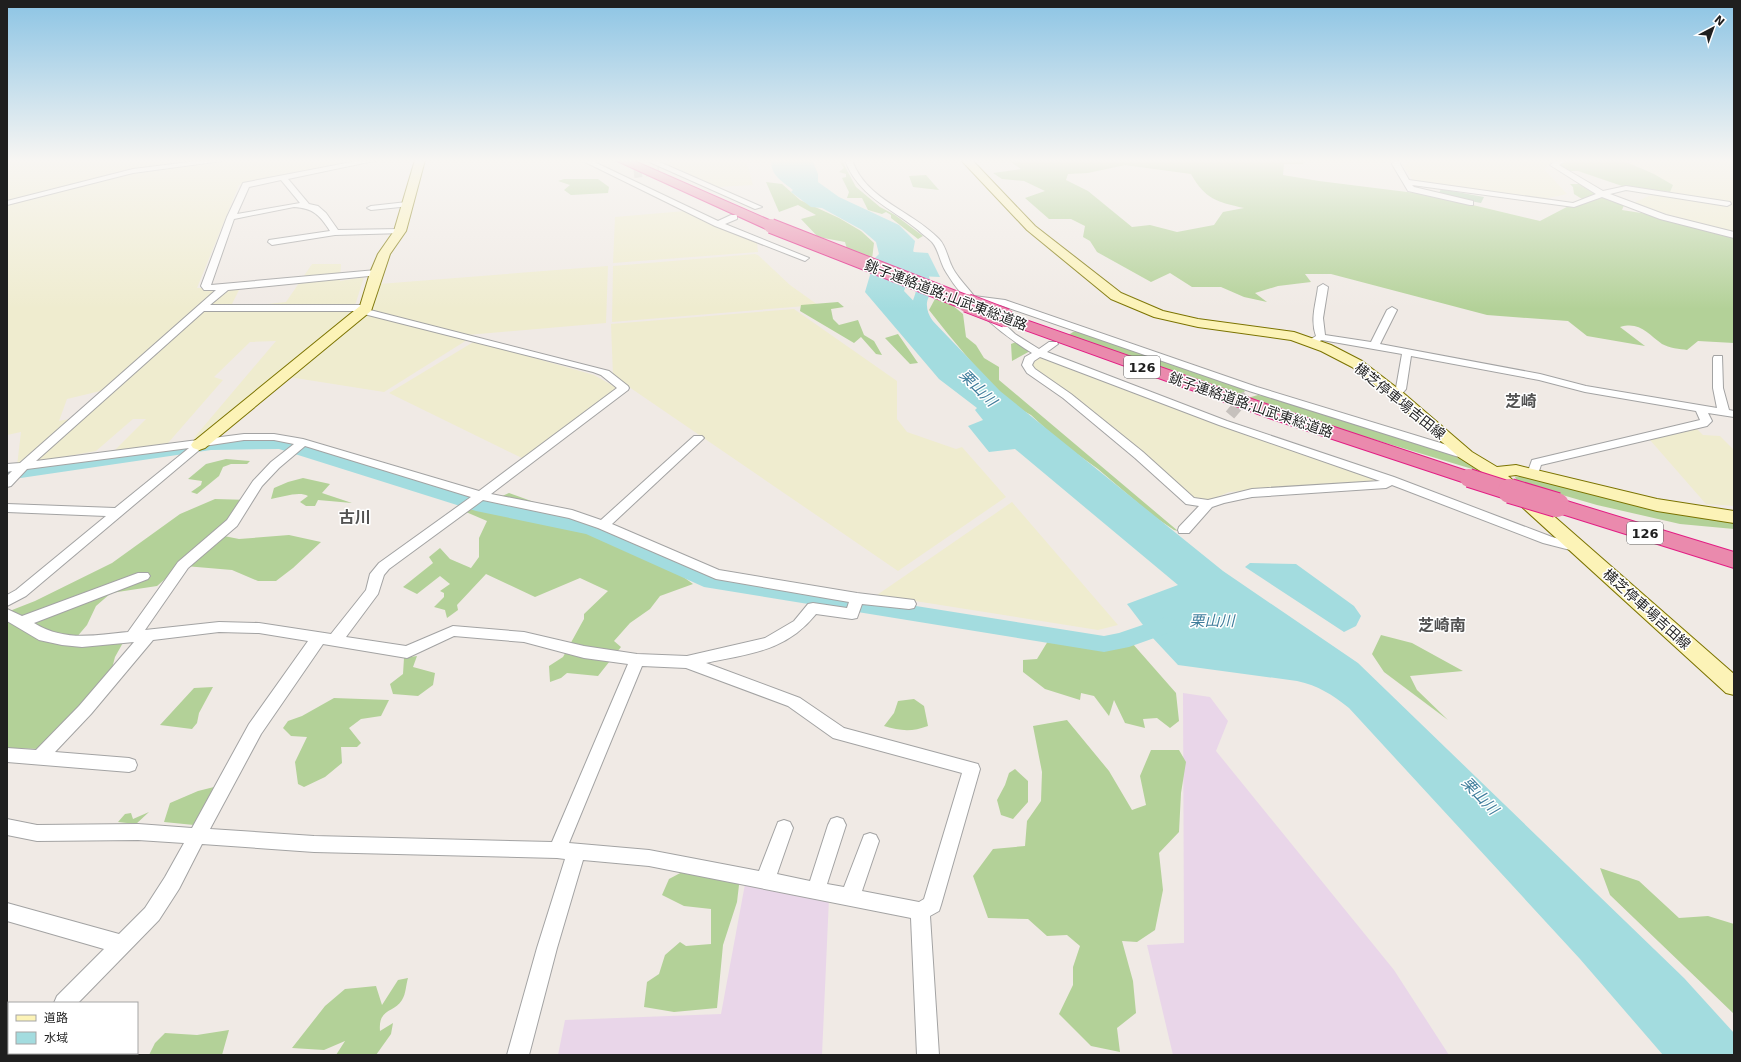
<svg xmlns="http://www.w3.org/2000/svg" width="1741" height="1062" font-family="'DejaVu Sans','Noto Sans JP',sans-serif">
<style>
.industrial{fill:#e9d6e9}
.farmland{fill:#efeccf}
.forest{fill:#b3d198;fill-rule:evenodd}
.cemetery{fill:#a6caa5}
.water{fill:#a3dcdf}
.lines{fill:none;stroke-linecap:round;stroke-linejoin:round}
.river{fill:#a3dcdf;fill-rule:evenodd}
.street-tunnel-far1{stroke:#c6c1bd;stroke-width:8;stroke-dasharray:8 4;stroke-linecap:butt}
.street-tunnel{stroke:#c6c1bd;stroke-width:11;stroke-dasharray:11 5.5;stroke-linecap:butt}
.street-casing{stroke:#a3a3a3;stroke-width:2}
.secondary-casing{stroke:#7b7301;stroke-width:2}
.highway-casing{stroke:#e21e84;stroke-width:2}
.street{fill:#fff;fill-rule:evenodd}
.secondary{fill:#fcf3b7;fill-rule:evenodd}
.highway{fill:#ea8aad;fill-rule:evenodd}
.highway-bridge-far2-casing{stroke:#e21e84;stroke-width:16;stroke-linecap:butt}
.highway-bridge-far1-casing{stroke:#e21e84;stroke-width:20;stroke-linecap:butt}
.highway-bridge-casing{stroke:#e21e84;stroke-width:26;stroke-linecap:butt}
.highway-bridge-far2{stroke:#ea8aad;stroke-width:14}
.highway-bridge-far1{stroke:#ea8aad;stroke-width:18}
.highway-bridge{stroke:#ea8aad;stroke-width:24}
.labels{text-anchor:middle;stroke-width:3;stroke-linejoin:round;paint-order:stroke}
.shield{fill:#fff;stroke:#626262;stroke-width:1}
.shield-label{font-size:13px;font-weight:bold;fill:#1f1f1f}
.street-label{font-size:14px;fill:#1f1f1f;stroke:#fff}
.water-label{font-size:15px;font-style:italic;fill:#3f7d9b;stroke:#fff}
.quarter-label{font-size:16px;font-weight:bold;fill:#525252;stroke:#fff}
</style>
<rect width="100%" height="100%" fill="#f0eae5"/>
<path class="industrial" d="M1183,693L1210,697L1228,721L1216,751L1394,970L1449,1055H1173L1147,945L1184,943Z
M745,884L829,898L822,1055H558L565,1020L721,1014Z"/>
<path class="farmland" d="M7,160H370L239,185L197,288H240L230,308L286,302L312,264H341L340,281L364,277L352,315L205,436L193,439L276,341L250,342L214,377L223,380L168,443L113,452L146,419H133L96,451L36,462L117,387L67,399L59,421L74,418L17,466L21,432L7,435Z
M653,160H746L753,185L717,187Z
M1416,160H1482L1494,163V160H1554L1544,169L1567,194L1544,199L1414,182L1403,165Z
M1622,160H1734V236L1633,203L1651,195L1678,196L1670,192L1673,185L1654,174Z
M685,211L757,242L758,252L613,263L615,217Z
M755,254L758,255L790,285L818,305L612,322L613,266Z
M608,266L606,323L467,335L371,311L379,284Z
M794,309L897,381V419L907,432L956,449L962,447L1006,497L898,571L613,376L611,324Z
M365,314L466,339L467,340L384,392L289,377Z
M475,341L594,375L617,388L524,459L389,393Z
M1038,356L1381,480L1229,492L1206,502L1193,501L1032,369V360Z
M1697,429L1703,435L1720,436L1734,450V506L1706,504L1650,440Z
M1012,502L1118,625L1098,630L877,595Z"/>
<path class="forest" d="M1008,160H1304L1303,164H1284L1283,175L1319,181L1431,195L1540,221L1582,199L1574,194L1573,187L1570,184H1581L1624,205L1622,210L1654,215L1734,237V343L1698,341L1687,350C1680,349 1669,348 1662,344C1648,334 1640,321 1620,327L1645,346L1587,336L1568,321L1487,315L1331,274H1305L1311,282L1278,286L1255,293L1267,302L1244,297L1221,287H1192L1170,273L1151,282L1097,252L1090,241L1083,237L1085,226L1071,219H1049L1025,198L1045,191L1024,181L1002,179L993,173L1021,169ZM1125,165L1191,174C1205,199 1217,202 1244,208L1223,212L1214,225L1177,232L1150,225L1132,227L1088,191L1066,180L1068,174L1088,173Z
M1560,160H1622L1654,174L1673,185L1670,192L1625,187L1578,171H1570L1555,167Z
M839,161H842L856,187L880,207L895,215L923,236L918,239L891,218V215L886,212L882,214L868,210L862,198H847L849,192L842,178L846,177V174L839,172L844,168Z
M926,175L939,190L913,187L909,176Z
M564,179H598L609,187L608,193L571,195L564,190L570,185L558,181Z
M766,182L782,184L800,200L839,218L861,231L874,243L872,259L847,249L845,242L818,237L801,219L816,215L798,205L779,212Z
M936,297L946,300L963,314L966,337L976,345L984,358L999,367V380L1178,531L1174,530L1152,515L1098,469L1059,441L1031,415L1011,404L989,383L948,334L929,310Z
M838,302L844,307L831,309L833,319L839,325L858,320L864,335L874,341L882,355L876,354L861,337L854,343L800,311L801,305Z
M1081,331L1238,386L1245,391L1241,396L1067,336L1073,332Z
M898,334L918,363L910,364L885,338Z
M1016,342L1032,350L1012,361L1011,344Z
M1258,395L1271,397L1464,458L1479,471L1289,414L1249,400L1251,397Z
M226,459L250,461L247,464H231L223,467L219,476L197,494L191,492L201,485L202,481L188,479L206,464Z
M1528,476L1734,520V529L1680,524L1597,505L1517,482L1515,477Z
M303,478L330,484L322,493L352,503L318,500L315,506H306L300,502L308,496C299,491 283,497 271,499L274,488L288,482Z
M509,493L598,525L667,565L693,584L660,596L650,609L630,623L614,641L621,647L598,676L567,673L561,678L550,682L549,666L563,657L584,619V614L608,591L580,578L535,597L486,574L457,605L458,610L447,618L445,610L434,607L444,597V593L440,591L450,584L440,576L417,594L403,587L433,563L429,557L440,548L450,559L471,568L479,557V538L487,521L466,512Z
M215,499L250,500L224,536L239,539L289,535L321,542L293,568L276,581H258L232,570L185,566L178,568L157,586L111,593L96,606L87,625L70,645L125,639L115,657L110,676L41,749L7,748V612L35,601L112,563L180,514Z
M1381,635L1412,643L1463,671L1410,676L1417,690L1448,720L1384,672L1372,654Z
M1048,641L1099,647L1132,643L1176,693L1179,721L1170,728L1157,718L1143,719L1145,728L1125,723L1114,700L1109,716L1094,696L1081,693L1080,700L1045,689L1023,672V660L1037,659Z
M417,656L413,667L435,673L433,685L418,696L393,694L390,684L403,674L404,658Z
M213,687L199,713L197,723L192,729L160,725L194,688Z
M334,698L389,700L381,716L361,719L349,728L361,743L357,747H341L342,763L325,777L304,787L298,784L295,762L307,737L291,736L283,728L288,721L302,716Z
M914,699L924,706L928,726C912,732 900,731 884,726L894,713L898,701Z
M1067,720L1109,771L1132,810L1146,805L1140,776L1151,750H1179L1186,762L1181,793L1179,832L1159,853L1163,890L1155,930L1137,942L1122,941L1133,981L1136,1013L1117,1028L1120,1052L1091,1046L1059,1014L1073,985V967L1080,946L1067,935L1047,936L1028,919L988,918L973,876L993,849L1025,846L1027,821L1041,801L1042,772L1033,726Z
M1015,769L1028,781V802L1013,819L1001,815L997,800L1005,785L1009,773Z
M214,787L194,825L164,822L170,803L198,791Z
M149,812L136,824L118,822L125,814L131,813L133,819Z
M741,868L737,902L723,945L717,1008L674,1012L644,1007L647,982L659,974L665,955L680,942L686,946L711,944V909L684,906L662,895L669,879L684,871Z
M1600,868L1639,881L1679,918L1708,916L1734,924V1014L1610,895Z
M408,978C406,984 406,994 402,1000C394,1013 378,1008 380,1031L393,1023L391,1034L376,1055H336L345,1041L324,1050L292,1048L325,1006L345,989L376,986L382,1005L398,980Z
M229,1030L222,1055H149L155,1043L165,1033L197,1035Z"/>
<path class="cemetery" d="M1441,189L1484,197L1481,203L1438,195Z"/>
<path class="water" d="M771,160H812L818,174V182L839,197L899,225L915,241L913,252L928,253L940,277L918,276L908,280L904,291L1000,391L1223,571L1358,663L1684,978L1734,1033V1055H1663L1580,959L1349,708C1331,694 1319,686 1297,681L1178,665L1151,636L1143,638L1137,630L1143,625L1127,604L1178,585L1015,449L989,452L968,426L983,420L975,410L977,408L939,379L865,292L875,258L879,254L876,242L862,230L822,208L811,207L791,192L793,190C782,181 771,176 771,160Z
M1250,563L1296,564L1354,606L1361,616L1356,626L1344,632L1245,567Z"/>
<g class="lines">
<path class="river" d="M908,249C921,252 931,275 931,288C931,294 926,300 927,306C927,315 935,324 940,331L937,334H927C921,326 912,316 912,306C912,301 915,296 916,291C918,276 909,264 901,253L903,250Z
M263,438L287,440L486,501L598,524L708,573L1104,636L1119,633L1166,617L1174,619L1177,625L1174,631L1129,647L1104,652L704,587L586,534L476,511L279,449L211,450L7,480V468L211,440Z"/>
<path class="street-tunnel-far1" d="M634,174L659,171"/>
<path class="street-tunnel" d="M1230,415L1247,395"/>
<defs>
<path id="street" d="M205,160H229L133,173L7,205V201L133,169Z
M362,160H378L288,179L309,204L318,206L326,213L338,230L400,229L404,231L403,233L335,235L272,245L268,242L269,240L330,231C320,215 313,208 294,207L234,219L211,285L376,270L379,271V275L228,290L210,305H366L369,306L370,310L609,371L628,386L629,388L628,390L491,494L572,510L601,520L694,436H702L704,438L702,440L612,524L719,570L857,593L914,600L916,604L914,608L909,609L862,604L857,618L852,619L816,614C785,652 751,653 706,663L800,698L844,728L978,764L980,769L941,905L939,911L930,916L939,1055H917L911,918L649,866L583,860L557,948L529,1055H507L537,948L565,859L557,858L314,852L202,844L179,889L159,920L78,1003H54L57,996L104,949L7,921V903L119,934L145,908L165,877L184,843L138,840L37,841L7,835V819L37,825L138,824L192,828L249,724L308,641L259,633L219,632L153,640L91,714L55,752L129,758L135,760L137,765L135,770L129,772L7,762V748L36,750L79,706L134,642L82,647L62,645L39,640L7,621V609L22,616L138,573H148L150,576L148,579L34,623C65,642 94,635 128,632L178,562L227,520L253,481L271,462L294,444L274,440H244L204,446L26,596L7,606V595L16,590L106,516L7,512V504L115,508L189,448L27,469L11,486L7,487V476L12,471L7,472V464L20,463L216,290H204L201,286L227,217L243,183ZM281,180L300,203L237,214L249,187ZM204,311H358L360,313L593,372L601,375L617,388L479,491L303,439L274,434H244L36,461ZM305,446L471,497L379,563L370,574L366,590L331,634L259,623L219,622L145,630L188,568L237,526L262,486L279,468ZM483,500L569,518L598,528L716,579L849,602L847,608L813,603L808,604L794,621L765,638L687,656L637,654L584,646L524,632L453,626L406,646L346,637L378,594L384,575L389,569ZM454,636L524,642L584,658L628,664L552,842L314,836L210,829L261,734L323,644L407,658ZM642,666L686,668L788,706L833,738L962,773L924,899L919,902L862,891L879,841L876,835L870,833L864,835L844,887L827,884L846,825L843,819L837,817L831,819L828,825L810,881L777,874L793,828L790,822L784,820L778,822L759,871L649,850L569,843Z
M581,160H590L718,221L731,215H737V219L725,224L809,258L805,261L715,226Z
M645,160H655L762,207L755,209Z
M845,160H852C866,200 911,210 939,239C947,247 948,262 955,272C960,280 968,288 974,296L1005,300L1257,387L1470,452L1472,455L1470,458H1462L1249,391L1000,305L981,302L1015,334L1039,349L1049,342H1057L1058,344L1047,352L1227,421L1394,477L1552,537L1583,545L1585,548L1583,551L1578,552L1543,543L1392,485L1386,488L1252,497L1224,503L1212,507L1189,533H1179L1178,530L1179,527L1199,506L1186,504L1135,458L1063,398L1027,373L1022,365L1025,357L1032,353C1001,334 965,304 946,272C940,263 939,250 932,242C928,238 922,234 918,230C891,208 857,195 845,160ZM1040,357L1219,425L1380,481L1252,489L1208,500L1194,498L1143,452L1071,394L1035,369L1032,365L1034,361Z
M1393,160H1400V164L1409,180L1573,203L1596,194L1550,165L1558,160H1567L1559,165L1603,191L1626,186L1730,202L1731,204L1727,206L1626,190L1610,194L1666,215L1734,232V238L1660,219L1602,197L1574,207L1412,185L1414,187L1473,201V205H1470L1408,191L1392,164Z
M407,202L411,204L410,206L371,210L367,208L371,206Z
M1323,284L1328,287L1323,318L1325,335L1371,342L1387,310L1392,307L1397,310L1380,344L1540,374L1586,386L1717,408L1713,388V358L1714,356H1722L1723,388L1729,410L1734,411V417L1708,413L1712,421L1707,426L1541,465L1537,477H1529L1527,474L1532,460L1700,420L1696,411L1585,392L1539,380L1411,356L1406,389L1400,396H1392L1391,394L1396,388L1402,354L1322,340L1311,345L1306,342L1316,336C1310,319 1316,304 1318,287Z
M9,1044V1053H24L23,1055H7V1045Z"/>
<path id="secondary" d="M415,160H425L406,231L390,254L371,311L205,448L199,450L193,448L191,445L193,442L360,306L370,273L378,254L394,231Z
M961,160H972L1035,226L1121,293L1163,311L1198,319L1294,332L1331,345L1362,361L1401,391L1472,452L1497,467L1516,465L1657,499L1734,511V523L1657,511L1516,475L1508,476L1734,674V695L1726,693L1488,476L1460,458L1391,397L1352,367L1321,351L1291,340L1198,327L1154,317L1111,299L1027,230Z"/>
<path id="highway" d="M615,160H632L776,223L778,226L776,229H766Z
M1006,313L1286,411L1476,474L1479,478L1476,482L1469,484L1462,482L1272,419L1000,321L998,318L1000,315Z
M1557,498L1734,552V568L1549,510L1546,505L1549,500Z"/>
</defs>
<use href="#street" class="street-casing"/>
<use href="#secondary" class="secondary-casing"/>
<use href="#highway" class="highway-casing"/>
<use href="#street" class="street"/>
<use href="#secondary" class="secondary"/>
<use href="#highway" class="highway"/>
<defs>
<path id="highway-bridge-far2" d="M771,226L970,304"/>
<path id="highway-bridge-far1" d="M967,303L1006,318
M1469,478L1513,492"/>
<path id="highway-bridge" d="M1510,491L1557,505"/>
</defs>
<use href="#highway-bridge-far2" class="highway-bridge-far2-casing"/>
<use href="#highway-bridge-far1" class="highway-bridge-far1-casing"/>
<use href="#highway-bridge" class="highway-bridge-casing"/>
<use href="#highway-bridge-far2" class="highway-bridge-far2"/>
<use href="#highway-bridge-far1" class="highway-bridge-far1"/>
<use href="#highway-bridge" class="highway-bridge"/>
</g>
<linearGradient id="sky" x2="0" y2="1"><stop stop-color="#8cc4e4"/><stop offset="0.52" stop-color="#f8f6f3"/><stop offset="1" stop-color="#f8f6f3" stop-opacity="0"/></linearGradient>
<rect width="1741" height="309" fill="url(#sky)"/>
<g class="labels">
<g class="shield">
<rect x="1124" y="356" width="36" height="22" rx="3"/>
<rect x="1627" y="522" width="36" height="22" rx="3"/>
</g>
<g class="shield-label">
<text x="1142" y="372">126</text>
<text x="1645" y="538">126</text>
</g>
<g class="street-label">
<text transform="translate(946 295) rotate(21)" y="5">銚子連絡道路;山武東総道路</text>
<text transform="translate(1400 401) rotate(39)" y="5">横芝停車場吉田線</text>
<text transform="translate(1251 405) rotate(19)" y="5">銚子連絡道路;山武東総道路</text>
<text transform="translate(1647 609) rotate(42)" y="5">横芝停車場吉田線</text>
</g>
<g class="water-label">
<text transform="translate(978 388) rotate(45)" y="5">栗山川</text>
<text x="1212" y="626">栗山川</text>
<text transform="translate(1480 796) rotate(46)" y="5">栗山川</text>
</g>
<g class="quarter-label">
<text x="1521" y="407">芝崎</text>
<text x="355" y="523">古川</text>
<text x="1442" y="631">芝崎南</text>
</g>
</g>
<rect width="1741" height="1062" fill="none" stroke="#1f1f1f" stroke-width="16"/>
<rect x="8" y="1002" width="130" height="52" fill="#ffffff" stroke="#a5a5a5"/>
<rect x="16" y="1015" width="20" height="6" fill="#fcf3b7" stroke="#a5a5a5"/>
<text x="44" y="1022" font-size="12" fill="#1f1f1f">道路</text>
<rect x="16" y="1032" width="20" height="12" fill="#a3dcdf" stroke="#a5a5a5"/>
<text x="44" y="1042" font-size="12" fill="#1f1f1f">水域</text>
<g transform="translate(1713 28) rotate(41)" stroke="#ffffff" stroke-width="3" paint-order="stroke">
<path d="M0-3L7 15L0 10L-7 15Z" fill="#1f1f1f"/>
<text y="-6" font-size="11" font-weight="bold" text-anchor="middle" fill="#1f1f1f">N</text>
</g>
</svg>
